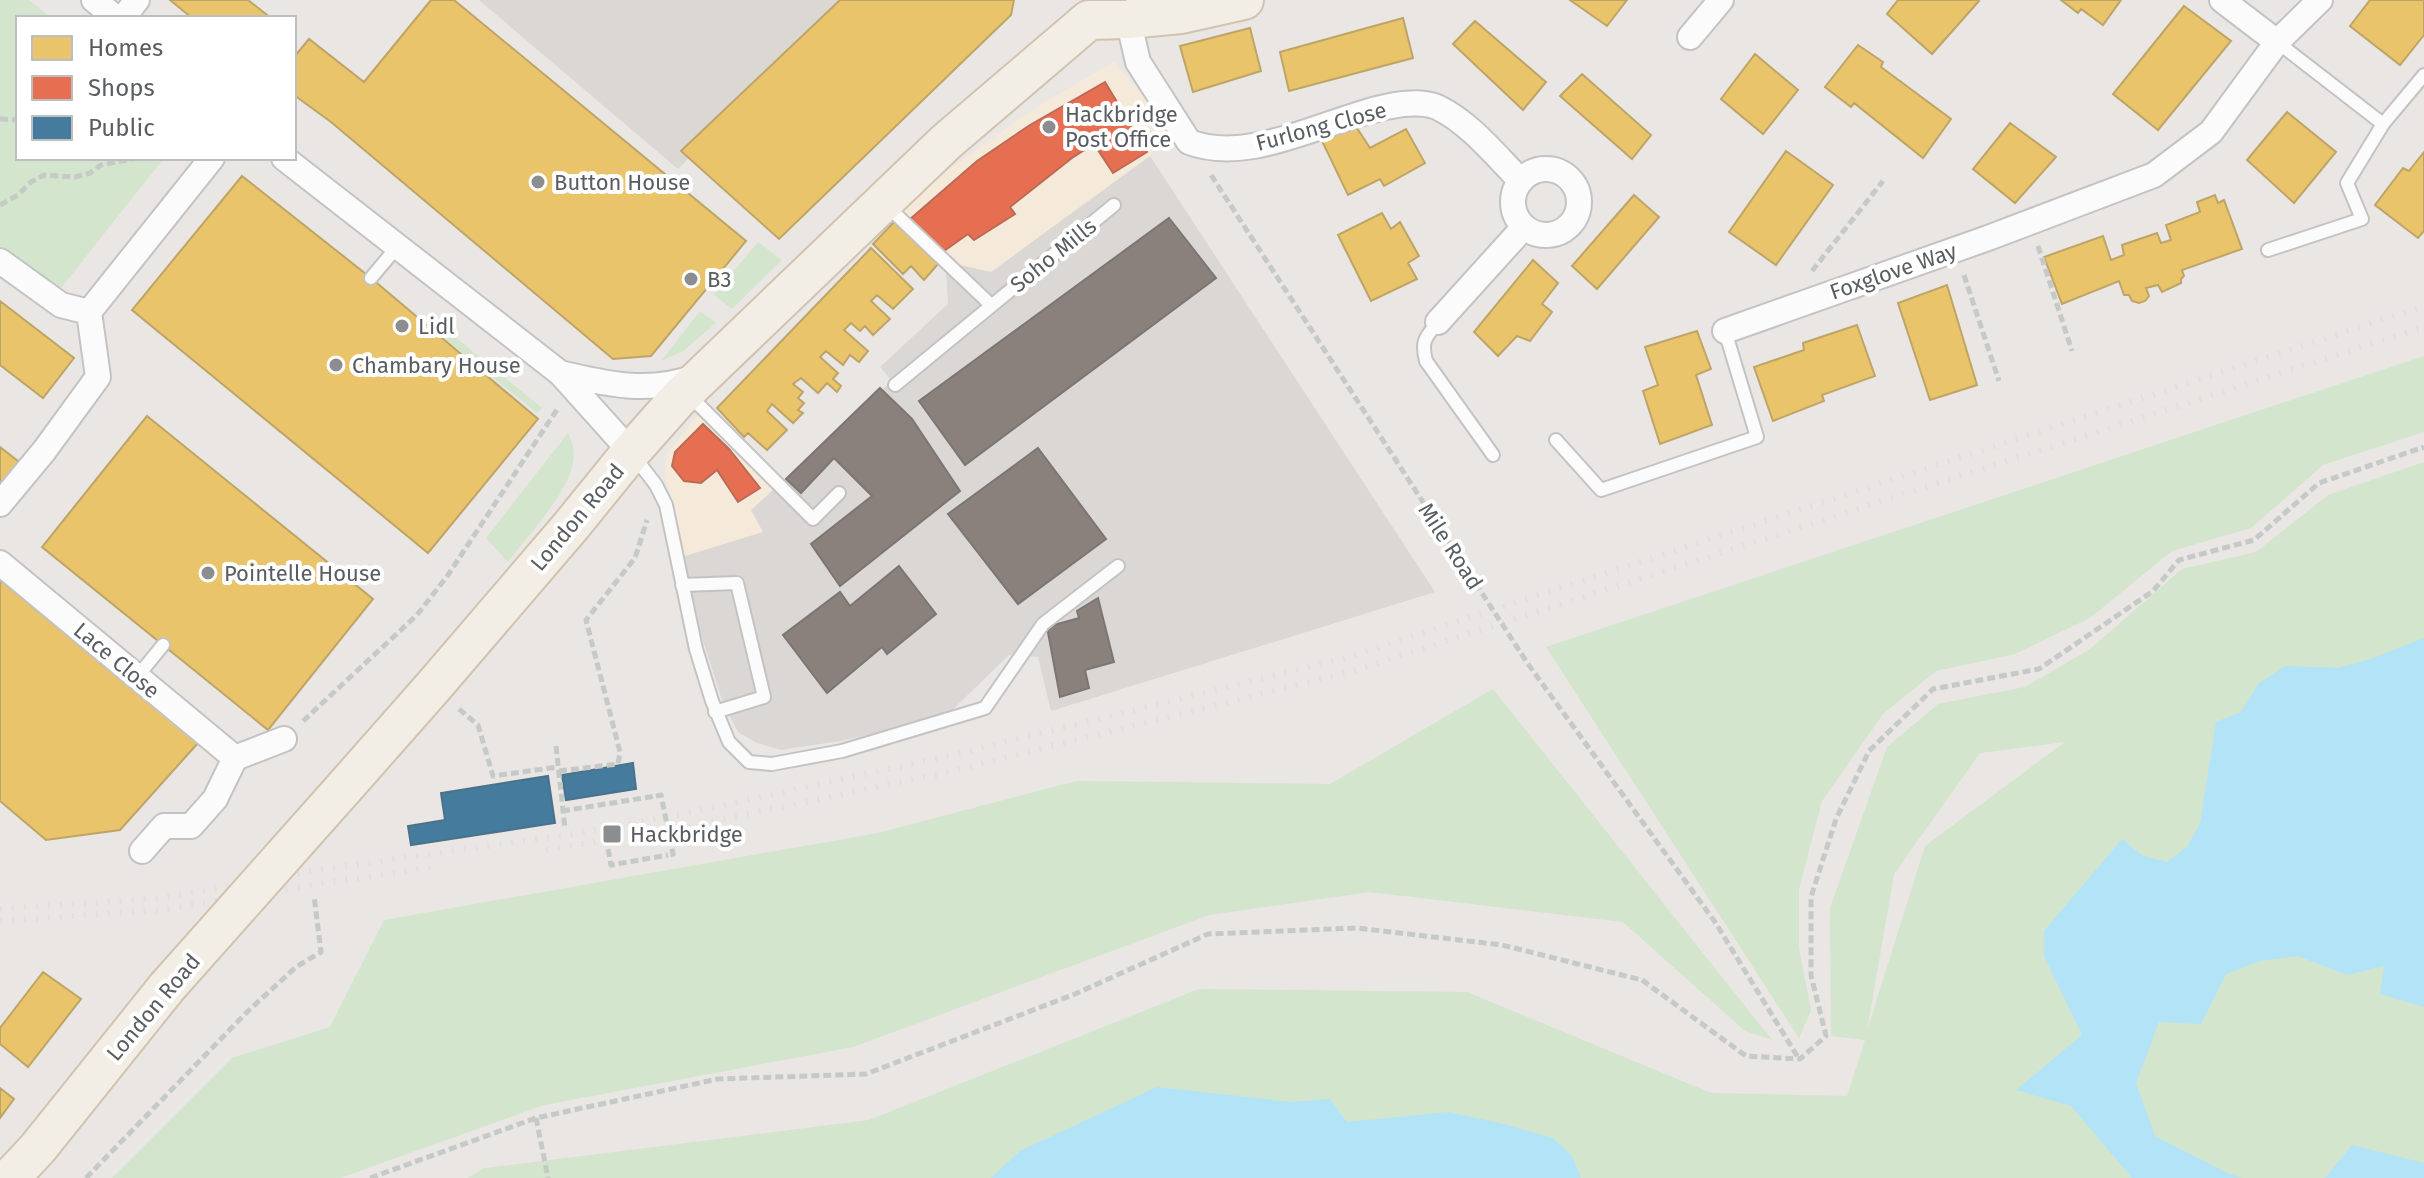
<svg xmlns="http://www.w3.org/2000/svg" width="2424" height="1178" font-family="'Fira Sans',sans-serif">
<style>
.commercial{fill:#f5eada}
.industrial{fill:#dad7d4}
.education{fill:#dbd7d2}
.green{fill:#d3e5cd;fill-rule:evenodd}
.water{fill:#b3e3f7}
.homes{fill:#e9c46a;stroke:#bea567;stroke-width:2}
.shops{fill:#e76f51;stroke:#bc6a56;stroke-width:2}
.public{fill:#457b9d;stroke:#4b728b;stroke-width:2}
.industry{fill:#8a817c;stroke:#7b7674;stroke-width:2}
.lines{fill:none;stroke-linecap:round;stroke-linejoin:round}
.lane-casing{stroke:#c4c3c4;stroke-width:16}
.street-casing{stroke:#c4c3c4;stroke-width:28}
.primary-casing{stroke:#d1c3b0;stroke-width:42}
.path{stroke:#c5cac6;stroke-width:5;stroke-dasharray:8 4;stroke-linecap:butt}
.lane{stroke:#fcfbfb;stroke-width:12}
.street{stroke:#fcfbfb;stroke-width:24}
.primary{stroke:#f2eee5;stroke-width:38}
.rail{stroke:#e0e0e0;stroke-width:6;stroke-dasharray:2 10;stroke-linecap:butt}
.primary-bridge-casing{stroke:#d1c3b0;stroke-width:42;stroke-linecap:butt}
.path-bridge{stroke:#c5cac6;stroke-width:5;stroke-dasharray:8 4;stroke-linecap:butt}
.primary-bridge{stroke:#f2eee5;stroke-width:38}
.poi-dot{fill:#8b8d8e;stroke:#fff;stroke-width:3}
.labels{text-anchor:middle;stroke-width:8;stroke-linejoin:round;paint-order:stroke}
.poi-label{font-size:22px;fill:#595d61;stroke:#fff;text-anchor:start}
.street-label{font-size:22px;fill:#595d61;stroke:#fff}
</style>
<rect width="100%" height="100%" fill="#e9e6e3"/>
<path class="commercial" d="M1114,62L1168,125L1150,156L991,272L955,264L898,210L949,169L1038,106Z
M702,410L776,487L763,532L682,557L674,508L665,477V464L667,453Z"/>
<path class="industrial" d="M1150,156L1435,592L1051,711L1038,657L1009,655L944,718L840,741L781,750L757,743L738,732L722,700L689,597L682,557L763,532L751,510L892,381L880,367L948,304L946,270L955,264L991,272Z"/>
<path class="education" d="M479,0H845L678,169Z"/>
<path class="green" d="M0,0H29L51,18H18V158H164L61,288L0,247Z
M758,242L782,260L732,309L714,295Z
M700,311L716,323L683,351L661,361Z
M439,328H444L542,408L537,413L437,332Z
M2424,356V432L2323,465L2251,528L2172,551L2090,618L2015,654L1936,671L1883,714L1822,801L1799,889V948L1811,1011L1799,1038L1546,647Z
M568,433C573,443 575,452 573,463C568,493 527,537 508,562L486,538Z
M2424,462V1178H467L485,1168L869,1120L1199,989L1467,992L1711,1093L1847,1096L1865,1040L1831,1036L1830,908L1887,747L1938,704L2025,687L2090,649L2182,569L2256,552L2328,495ZM2065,742L1925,846L1867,1031L1894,874L1980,753Z
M1493,689L1772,1040L1745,1031L1623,922L1370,892L1209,915L853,1047L544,1105L340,1178H112L232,1058L330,1027L384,920L878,833L1076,781L1330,784Z"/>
<path class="water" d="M2424,638V1007L2380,994L2384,966L2347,975L2298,956L2260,961L2226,974L2201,1024L2159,1022L2136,1083L2155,1136L2227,1173L2242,1178H2132L2071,1106L2016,1090L2082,1035L2044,956V931L2122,839L2143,856L2167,862L2187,847L2200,823L2216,722L2241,712L2259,683L2286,666L2338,668L2374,658Z
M1157,1087L1291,1102L1330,1099L1347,1122L1448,1112L1504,1124L1553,1138L1572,1156L1581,1178H991L1020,1151Z
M2352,1145L2424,1163V1178H2325Z"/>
<path class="homes" d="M170,0H248L271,18H192Z
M431,0H454L746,241L651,356L613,359L331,122L294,95V57L309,39L364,82Z
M840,0H1014L1011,15L779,239L681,151Z
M1570,0H1627L1607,26Z
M1898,0H1978L1979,1L1932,54L1887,14Z
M2061,0H2121L2103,25L2081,9L2078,13Z
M2370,0H2424V35L2400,65L2350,26Z
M2184,6L2231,41L2158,130L2113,94Z
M1403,18L1413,58L1289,91L1280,52Z
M1475,21L1546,82L1523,110L1453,44Z
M1250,28L1261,71L1193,92L1180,46Z
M1858,45L1883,62L1881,67L1951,119L1923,158L1854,103L1851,107L1825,87Z
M1755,54L1798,90L1763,134L1721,99Z
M1582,74L1651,135L1632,159L1560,96Z
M2287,112L2336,152L2294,203L2247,160Z
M2010,123L2056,157L2015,203L1973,169Z
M1355,125L1370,148L1406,129L1425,163L1384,186L1380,179L1348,195L1322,141Z
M1786,151L1833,185L1776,265L1729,232Z
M2424,152V231L2418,238L2375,205L2403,168L2409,171Z
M242,176L371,278L538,419L428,553L132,310Z
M1634,195L1659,217L1597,289L1572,266Z
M2215,195L2218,203L2224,200L2242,249L2182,270L2184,276L2181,279V283L2162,292L2158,285L2146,288L2149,296L2145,301L2139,303L2132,301L2129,295H2124L2119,281L2062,304L2044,257L2103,236L2111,260L2124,255L2122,245L2157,233L2161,243L2171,240L2166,225L2200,212L2197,202Z
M1382,213L1391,229L1400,222L1419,256L1408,263L1417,279L1371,301L1338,235Z
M894,222L938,264L924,280L911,266L903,274L873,244Z
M871,248L913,289L893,309L877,295L871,301L890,319L873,335L865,326L860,331L851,323L844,330L868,351L859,362L850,355L843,365L826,351L820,357L838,373L833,379L841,386L837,392L827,383L818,393L801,378L793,384L803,392L798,398L804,403L798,410L803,413L793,423L772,404L767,411L787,430L767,450L748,433L744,437L717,408Z
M1533,260L1558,283L1542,304L1552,312L1530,341L1517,336L1498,356L1474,332Z
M1947,285L1977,385L1930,400L1898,303Z
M0,301L74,358L43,398L0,365Z
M1857,325L1875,376L1822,395L1824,401L1773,421L1754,367L1804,350L1803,343Z
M1697,331L1711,369L1696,375L1712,425L1660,444L1643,391L1658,385L1645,347Z
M147,416L373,599L268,730L42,547Z
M0,447L23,465L0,494Z
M0,580L198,743L120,830L46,840L0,801Z
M43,972L81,999L28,1067L0,1044V1028Z
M0,1088L14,1099L0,1118Z"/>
<path class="shops" d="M1105,82L1147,152L1113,173L1094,144L1072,158L1010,207L1015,214L974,240L968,234L944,251L909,220L977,161L1030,125Z
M703,424L729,449L760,488L738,502L717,470L701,483L684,481L672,466L675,452Z"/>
<path class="public" d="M633,763L636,789L566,800L562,775Z
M548,776L555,823L411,845L408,826L445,820L441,793Z"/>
<path class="industry" d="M1169,218L1216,278L965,465L919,401Z
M880,388L912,419L960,491L840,586L811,544L872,496L834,458L801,493L786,479Z
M1038,448L1106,539L1018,604L948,514Z
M899,566L936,614L887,654L882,647L827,693L783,635L840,592L850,606Z
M1098,598L1114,662L1085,670L1089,688L1060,697L1047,627L1079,618L1077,611Z"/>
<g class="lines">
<defs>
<path id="lane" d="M2277,42L2383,124
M886,205L991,305
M2268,250L2362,219L2347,183L2383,124L2424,75
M371,278L397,247
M1438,322C1425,338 1421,341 1426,361L1493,455
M895,385L1114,205
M688,394L813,519L839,493
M1556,440L1601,490L1757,437L1725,331
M633,455L656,485L666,505L696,649L712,701L729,742L749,762L772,764L842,751L985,708L1043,624L1118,566
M682,585L737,583L764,697L715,712
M137,677L163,645"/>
<path id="street" d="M94,0L116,18
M2222,0L2277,42
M123,18L137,0
M1128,19L1138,62L1189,142C1255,167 1336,112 1403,104C1414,103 1428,102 1439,108C1471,124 1496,156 1521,181
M1690,37L1721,0
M284,158L560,373L631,452
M1513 202a33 33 0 1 1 66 0a33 33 0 1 1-66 0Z
M0,261L61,305L89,312
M1438,322L1524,227
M1725,331L1988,238L2154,175L2211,132L2277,42L2320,0
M560,373C606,384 649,394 695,377
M0,504L44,451L98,377L89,312L212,158
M0,563L235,758L215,799L191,826H164L142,851
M235,758L284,739"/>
<path id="primary" d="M343,789L433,687L571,526L631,452L678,399L946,142L1089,20L1128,19L1181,14L1244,0
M10,1178L38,1148L167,987"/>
</defs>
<use href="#lane" class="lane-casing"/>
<use href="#street" class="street-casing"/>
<use href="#primary" class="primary-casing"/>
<path class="path" d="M0,119L18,120
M1211,175L1456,553
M0,205L18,195L31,182L44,175L75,177L90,173L101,165L137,158
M2038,246L2072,351
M1812,271L1883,181
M1964,275L1999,381
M1528,664L1715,922L1799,1059
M459,709L478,725L493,776L558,767
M303,721L417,615L448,575L558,408
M556,746L565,829
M559,771L618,764L620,752L586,620L635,558L647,520
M562,811L656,796
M608,849L611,865L668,855
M536,1118L548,1178
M86,1178L247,1012L296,967L321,952L314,896
M370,1178L536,1118L718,1079L866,1074L1075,994L1208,934L1357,928L1502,945L1642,980L1746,1056L1800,1059L1826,1036L1811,975V897L1836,819L1869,751L1933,689L2039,669L2153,591L2179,560L2254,540L2319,483L2424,447"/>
<use href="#lane" class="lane"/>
<use href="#street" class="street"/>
<use href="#primary" class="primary"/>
<path class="rail" d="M546,850L681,828L944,773L1353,671L2424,327
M0,909L161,898L311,871L566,835L678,815L940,758L1349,657L2424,306
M0,921L160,910L312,885L435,867"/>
<defs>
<path id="primary-bridge" d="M167,987L343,789"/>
</defs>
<use href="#primary-bridge" class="primary-bridge-casing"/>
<path class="path-bridge" d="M1456,553L1528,664
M656,796L661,795L673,854L668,855"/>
<use href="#primary-bridge" class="primary-bridge"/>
</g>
<g class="poi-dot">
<circle cx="1049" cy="127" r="8"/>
<circle cx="538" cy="182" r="8"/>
<circle cx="691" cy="279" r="8"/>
<circle cx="402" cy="326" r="8"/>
<circle cx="336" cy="365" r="8"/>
<circle cx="208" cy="573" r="8"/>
<rect x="602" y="824" width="20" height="20" rx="4"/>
</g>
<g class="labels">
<g class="poi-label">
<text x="1065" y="122">Hackbridge<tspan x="1065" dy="25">Post Office</tspan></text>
<text x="554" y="190">Button House</text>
<text x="707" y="287">B3</text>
<text x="418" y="334">Lidl</text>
<text x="352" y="373">Chambary House</text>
<text x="224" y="581">Pointelle House</text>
<text x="630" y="842">Hackbridge</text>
</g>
<g class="street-label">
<text transform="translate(1321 126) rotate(-15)" y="8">Furlong Close</text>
<text transform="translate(1053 255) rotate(-39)" y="8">Soho Mills</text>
<text transform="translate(1893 271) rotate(-19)" y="8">Foxglove Way</text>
<text transform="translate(577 517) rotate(-50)" y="8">London Road</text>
<text transform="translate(1451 546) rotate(57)" y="8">Mile Road</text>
<text transform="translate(117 660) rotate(40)" y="8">Lace Close</text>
<text transform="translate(153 1007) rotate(-50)" y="8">London Road</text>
</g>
</g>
<rect x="16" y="16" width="280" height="144" fill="#ffffff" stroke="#bdbec0" stroke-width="2"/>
<rect x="32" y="36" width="40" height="24" fill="#e9c46a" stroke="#bdbec0" stroke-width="2"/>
<text x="88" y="56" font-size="24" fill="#595d61">Homes</text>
<rect x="32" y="76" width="40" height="24" fill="#e76f51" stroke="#bdbec0" stroke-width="2"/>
<text x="88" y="96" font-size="24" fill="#595d61">Shops</text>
<rect x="32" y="116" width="40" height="24" fill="#457b9d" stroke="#bdbec0" stroke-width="2"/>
<text x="88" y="136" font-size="24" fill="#595d61">Public</text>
</svg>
